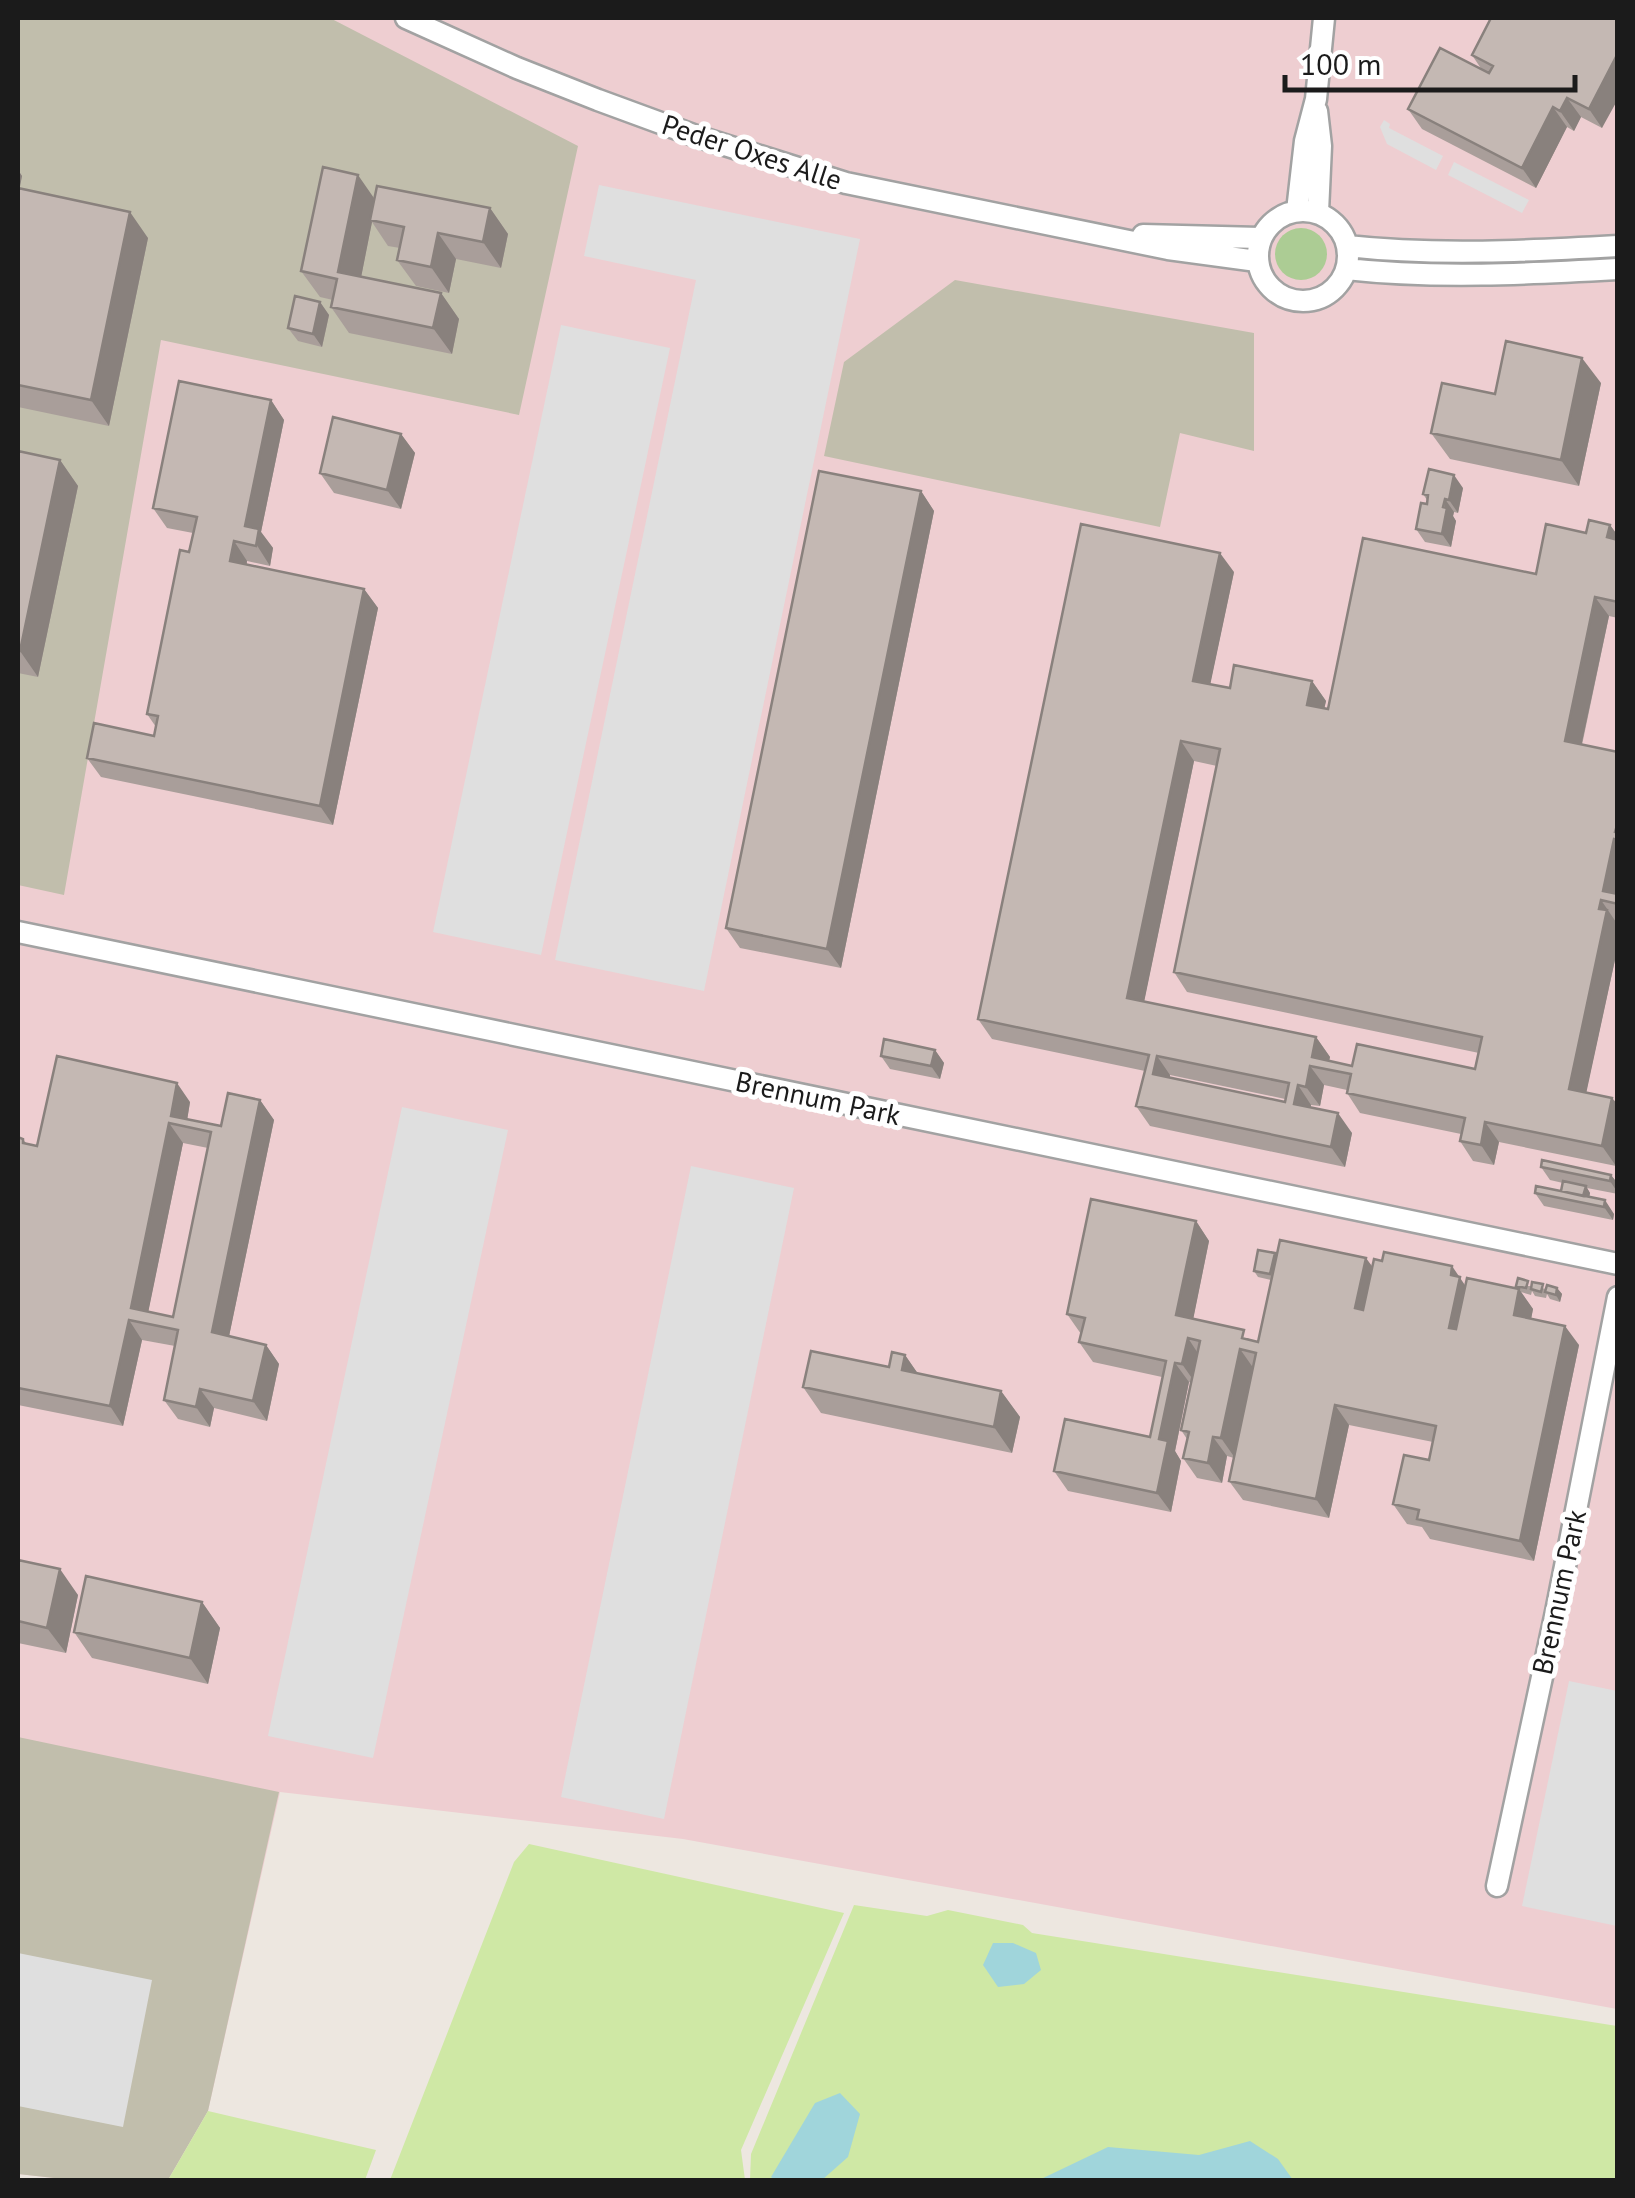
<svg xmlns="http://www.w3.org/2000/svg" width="1635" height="2198" font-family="'PT Sans',sans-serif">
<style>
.commercial{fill:#eeced1}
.construction{fill:#c1beac}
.grass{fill:#cfe8a5}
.forest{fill:#accc94}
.parking{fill:#dfdfdf}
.water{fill:#a0d5db}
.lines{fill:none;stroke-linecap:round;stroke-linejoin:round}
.minor-casing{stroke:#a2a2a2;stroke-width:25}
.minor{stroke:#fff;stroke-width:20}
.wall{fill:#a99e9a;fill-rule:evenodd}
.shaded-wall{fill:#89817d}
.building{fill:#c4b8b3;stroke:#89817d;stroke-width:2.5;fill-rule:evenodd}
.labels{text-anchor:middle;stroke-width:10;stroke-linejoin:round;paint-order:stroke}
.street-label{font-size:28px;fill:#1b1b1b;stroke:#fff}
</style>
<rect width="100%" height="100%" fill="#ede7e0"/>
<path class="commercial" d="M18,18H1617V2009L683,1839L280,1792L208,2111L168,2180H72L18,2174Z"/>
<path class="construction" d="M18,18H330L578,146L519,415L161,340L64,895L18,885Z
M955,280L1254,333V451L1180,433L1160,527L824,456L844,362Z
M18,1737L279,1792L208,2111L168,2180H72L18,2174Z"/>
<path class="grass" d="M529,1844L844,1913L741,2150L745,2180H390L514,1862Z
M854,1905L927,1916L948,1910L1023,1925L1032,1933L1617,2026V2180H750L751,2154Z
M208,2111L376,2150L365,2180H168Z"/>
<path class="forest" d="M1275 254a26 26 0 1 1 52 0a26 26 0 1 1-52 0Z"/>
<path class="parking" d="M1384,120L1390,124L1389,128L1443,156L1436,170L1387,144L1380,127Z
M1454,162L1529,200L1522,213L1448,175Z
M599,185L860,239L704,991L555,960L696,280L584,256Z
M561,325L670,348L541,955L433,932Z
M402,1107L508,1130L373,1758L268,1736Z
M691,1166L794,1188L664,1819L561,1797Z
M1569,1681L1617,1691V1926L1522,1906Z
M18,1953L152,1980L123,2127L18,2106Z"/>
<path class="water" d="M993,1943H1013L1036,1953L1041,1970L1024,1984L998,1987L983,1965Z
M840,2093L860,2114L848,2157L822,2180H775L771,2177L815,2103Z
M1250,2141L1278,2159L1293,2180H1039L1108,2147L1199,2155Z"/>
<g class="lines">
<defs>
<path id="minor" d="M406,18L517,68L598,100L696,136L846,183L1168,249L1257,261
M1317,111L1321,146L1318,212
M1258 256a45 45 0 1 1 90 0a45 45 0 1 1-90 0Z
M1297,211L1305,141L1316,99L1324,18
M1143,235L1260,238
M1347,246C1437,256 1528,251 1618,246
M1346,269C1436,279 1527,274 1618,269
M18,932L1618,1264
M1497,1886L1556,1612L1618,1297"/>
</defs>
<use href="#minor" class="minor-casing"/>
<use href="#minor" class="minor"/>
</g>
<path class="wall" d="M1618,18L1602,128L1581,117L1574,131L1567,127L1536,188L1422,129L1408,109L1482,70L1472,55Z
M18,170L22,176L19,188L148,238L109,426L18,407Z
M375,198L490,208L508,234L501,268L456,259L449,293L416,286L397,260L400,248L388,246L372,222L361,277L441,293L459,319L452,354L349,333L331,307L333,300L320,297L301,271Z
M320,302L329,315L322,347L298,341L288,328Z
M1601,383L1579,486L1450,459L1431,433L1495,394Z
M271,400L284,420L261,532L273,548L270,566L247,561V564L364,589L378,608L333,825L101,777L87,758L154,736L156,727L147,714L193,533L167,528L153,508Z
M401,434L415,453L401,509L334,493L320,473Z
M18,451L60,460L78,486L38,677L18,673Z
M1463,488L1458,513L1454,512L1453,516L1456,521L1451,547L1425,542L1416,529L1427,504V500L1423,494Z
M921,491L934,511L841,968L740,948L726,928Z
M1610,525L1618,536V618L1609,616L1582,745L1618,752V920L1615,921L1618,925V946L1586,1092L1612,1098L1618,1105V1158L1616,1166L1499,1142L1494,1165L1473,1161L1460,1141L1461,1134L1360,1113L1347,1093V1090L1324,1085L1320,1106L1311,1105V1108L1352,1133L1345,1167L1150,1126L1136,1106L1145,1071L992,1039L978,1019L1234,572L1210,684L1230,688L1312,681L1326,701L1324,708L1328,709L1536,574L1586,533ZM1194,761L1217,766L1174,972L1187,992L1479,1053L1475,1069L1352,1066L1329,1061L1330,1057L1316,1037L1144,1001ZM1170,1075L1285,1099V1102L1170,1078Z
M935,1050L944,1063L940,1079L890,1069L881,1056Z
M260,1100L274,1120L229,1336L266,1345L279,1364L267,1421L214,1408L210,1427L178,1419L164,1400L175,1346L142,1340L123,1426L18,1405V1137L23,1139L26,1143L37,1146L190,1102L187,1120L221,1126ZM183,1143L208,1148L173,1317L148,1312Z
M1541,1167L1611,1175L1618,1184V1194L1587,1188L1590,1193L1589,1197L1614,1214L1613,1220L1544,1206L1535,1193L1561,1191L1563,1183L1550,1180Z
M1196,1221L1209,1241L1193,1319L1258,1342L1271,1280L1258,1277L1254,1271L1276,1255L1372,1267L1466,1286L1519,1289L1516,1286H1531L1546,1289L1557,1288L1562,1294L1560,1302L1550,1299L1547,1294L1546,1298L1535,1296L1532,1291L1531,1295L1521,1292L1533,1309L1531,1319L1579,1345L1534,1561L1430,1539L1422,1527L1407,1524L1393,1504L1429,1460L1433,1442L1349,1425L1329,1518L1243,1500L1229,1481L1234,1458L1227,1456L1222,1483L1197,1478L1183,1458L1187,1439L1181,1430L1191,1383L1189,1382L1175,1451L1181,1461L1171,1512L1068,1491L1054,1471L1150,1437L1162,1377L1093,1362L1079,1342L1081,1334L1067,1314Z
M905,1355L918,1374L1001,1391L1020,1417L1012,1453L821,1413L803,1387L889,1367Z
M18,1560L78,1595L66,1653L18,1643Z
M202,1602L220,1628L208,1684L92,1658L74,1632Z"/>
<path class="shaded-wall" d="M1618,53V99L1602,128L1589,109Z
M1567,98L1581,117L1574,131L1560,111Z
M1553,107L1567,127L1536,188L1522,168Z
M18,170L22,176L18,197Z
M358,175L376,201L370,220L372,222L357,298L338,272Z
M490,208L508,234L501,268L483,242Z
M130,212L148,238L109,426L91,400Z
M438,233L456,259L449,293L431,267Z
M441,293L459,319L452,354L433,328Z
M320,302L329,315L322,347L313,334Z
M1582,358L1601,383L1579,486L1561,460Z
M271,400L284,420L261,532L273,548L270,566L245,526Z
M401,434L415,453L401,509L387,490Z
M60,460L78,486L38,677L20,651Z
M1454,475L1463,488L1458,513L1449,500Z
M921,491L934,511L841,968L827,949Z
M1445,499L1454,512L1453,516L1456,521L1451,547L1442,534Z
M1610,525L1618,536V553L1607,537Z
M234,541L247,561L243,580L230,561Z
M1220,553L1234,572L1207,700L1193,681Z
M364,589L378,608L333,825L320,806Z
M1595,597L1609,616L1578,761L1565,741Z
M1312,681L1326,701L1321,724L1307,705Z
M1181,741L1194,761L1141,1017L1127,998Z
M1614,839L1618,844V904L1603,891Z
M1601,900L1618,925V946L1583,1108L1569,1089Z
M1316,1037L1330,1057L1327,1069L1312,1057Z
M935,1050L944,1063L940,1079L931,1066Z
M1157,1056L1170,1075L1167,1094L1153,1074Z
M1310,1066L1324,1085L1320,1106L1306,1087Z
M177,1083L190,1102L186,1127L171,1116Z
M1298,1085L1311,1105L1308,1124L1294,1104Z
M1612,1098L1618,1105V1158L1616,1166L1602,1146Z
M260,1100L274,1120L226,1351L212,1332Z
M1338,1113L1352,1133L1345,1167L1331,1147Z
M1485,1122L1499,1142L1494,1165L1481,1145Z
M169,1123L183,1143L146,1323L131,1308Z
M1611,1175L1618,1184V1193L1610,1181Z
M1586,1186L1590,1193L1588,1204L1583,1197Z
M1605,1200L1614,1214L1613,1220L1604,1207Z
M1196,1221L1209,1241L1190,1335L1176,1315Z
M1366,1258L1380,1277L1369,1328L1355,1308Z
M1452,1266L1473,1297L1463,1347L1449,1328L1451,1275Z
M1557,1288L1562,1294L1560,1302L1556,1295Z
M1519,1289L1533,1309L1528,1335L1514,1315Z
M129,1320L142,1340L123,1426L110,1406Z
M1565,1326L1579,1345L1534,1561L1520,1541Z
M1188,1338L1201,1358L1196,1384L1182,1364Z
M266,1345L279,1364L267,1421L253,1401Z
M1240,1349L1254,1369L1235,1458L1221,1438Z
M905,1355L923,1381L902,1370Z
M1175,1363L1189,1382L1175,1451L1181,1461L1171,1512L1157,1493L1159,1439Z
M200,1389L214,1408L210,1427L196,1407Z
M1001,1391L1020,1417L1012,1453L994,1427Z
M1335,1405L1349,1425L1329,1518L1316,1499Z
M1213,1437L1227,1456L1222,1483L1208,1463Z
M60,1569L78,1595L66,1653L47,1628Z
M202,1602L220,1628L208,1684L190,1658Z"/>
<path class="building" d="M1491,18H1618V53L1589,109L1567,98L1560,111L1553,107L1522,168L1408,109L1440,48L1489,73L1493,66L1472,55Z
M323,167L358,175L338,272L441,293L433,328L331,307L337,279L301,271Z
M377,186L490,208L483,242L438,233L431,267L397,260L404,227L370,220Z
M18,188L130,212L91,400L18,385Z
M295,296L320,302L313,334L288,328Z
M1506,341L1582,358L1561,460L1431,433L1442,383L1495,394Z
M179,381L271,400L245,526L259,529L256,546L234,541L230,561L364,589L320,806L87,758L94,723L154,736L158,716L147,714L180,550L189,552L197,517L153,508Z
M333,417L401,434L387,490L320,473Z
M18,451L60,460L20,651H18Z
M1429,469L1454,475L1449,500L1445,499L1443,507L1447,508L1442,534L1416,529L1421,503L1427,504L1428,495L1423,494Z
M819,471L921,491L827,949L726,928Z
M1589,520L1610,525L1607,537L1618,540V602L1595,597L1565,741L1618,752V822L1615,832L1618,833V840L1614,839L1603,891L1618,894V904L1601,900L1599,909L1607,910L1569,1089L1612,1098L1602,1146L1485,1122L1481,1145L1460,1141L1465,1118L1347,1093L1351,1074L1310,1066L1306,1087L1298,1085L1294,1104L1338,1113L1331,1147L1136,1106L1149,1055L978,1019L1081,524L1220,553L1193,681L1230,688L1234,665L1312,681L1307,705L1328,709L1363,538L1536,574L1546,524L1586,533ZM1181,741L1220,749L1174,972L1482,1037L1475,1069L1357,1044L1352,1066L1312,1057L1316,1037L1127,998ZM1157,1056L1289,1083L1285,1102L1153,1074Z
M884,1039L935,1050L931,1066L881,1056Z
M57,1056L177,1083L171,1116L221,1126L228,1093L260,1100L212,1332L266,1345L253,1401L200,1389L196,1407L164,1400L178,1330L129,1320L110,1406L18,1388V1137L23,1139V1143L37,1146ZM169,1123L211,1132L173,1317L131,1308Z
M1542,1160L1611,1175L1610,1181L1541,1167Z
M1563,1181L1586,1186L1583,1196L1561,1191Z
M1536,1186L1605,1200L1604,1207L1535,1193Z
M1091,1199L1196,1221L1176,1315L1244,1330L1242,1338L1258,1342L1280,1240L1366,1258L1355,1308L1363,1310L1374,1259L1382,1261L1384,1252L1452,1266L1451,1275L1460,1277L1449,1328L1456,1329L1467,1278L1519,1289L1514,1315L1565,1326L1520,1541L1417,1519L1419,1510L1393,1504L1404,1455L1429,1460L1436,1426L1335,1405L1316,1499L1229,1481L1256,1353L1240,1349L1221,1438L1213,1437L1208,1463L1183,1458L1189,1432L1181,1430L1200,1341L1188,1338L1182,1364L1175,1363L1159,1439L1168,1441L1157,1493L1054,1471L1065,1419L1150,1437L1166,1361L1079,1342L1085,1318L1067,1314Z
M1258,1250L1275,1253L1270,1274L1254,1271Z
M1518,1278L1528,1281L1526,1288L1516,1286Z
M1532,1282L1543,1284L1541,1292L1531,1289Z
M1547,1285L1557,1288L1556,1295L1545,1292Z
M811,1351L889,1367L892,1352L905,1355L902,1370L1001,1391L994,1427L803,1387Z
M18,1560L60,1569L47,1628L18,1621Z
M86,1576L202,1602L190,1658L74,1632Z"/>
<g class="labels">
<g class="street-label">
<text transform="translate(752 152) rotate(18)" y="10">Peder Oxes Alle</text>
<text transform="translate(818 1098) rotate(12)" y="10">Brennum Park</text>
<text transform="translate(1559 1592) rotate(-78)" y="10">Brennum Park</text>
</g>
</g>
<rect width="1635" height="2198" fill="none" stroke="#1b1b1b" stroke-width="40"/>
<path d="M1285 75v15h290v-15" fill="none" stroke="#1b1b1b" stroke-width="5"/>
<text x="1300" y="75" font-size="30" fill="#1b1b1b" stroke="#ffffff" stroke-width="8" paint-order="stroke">100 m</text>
</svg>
